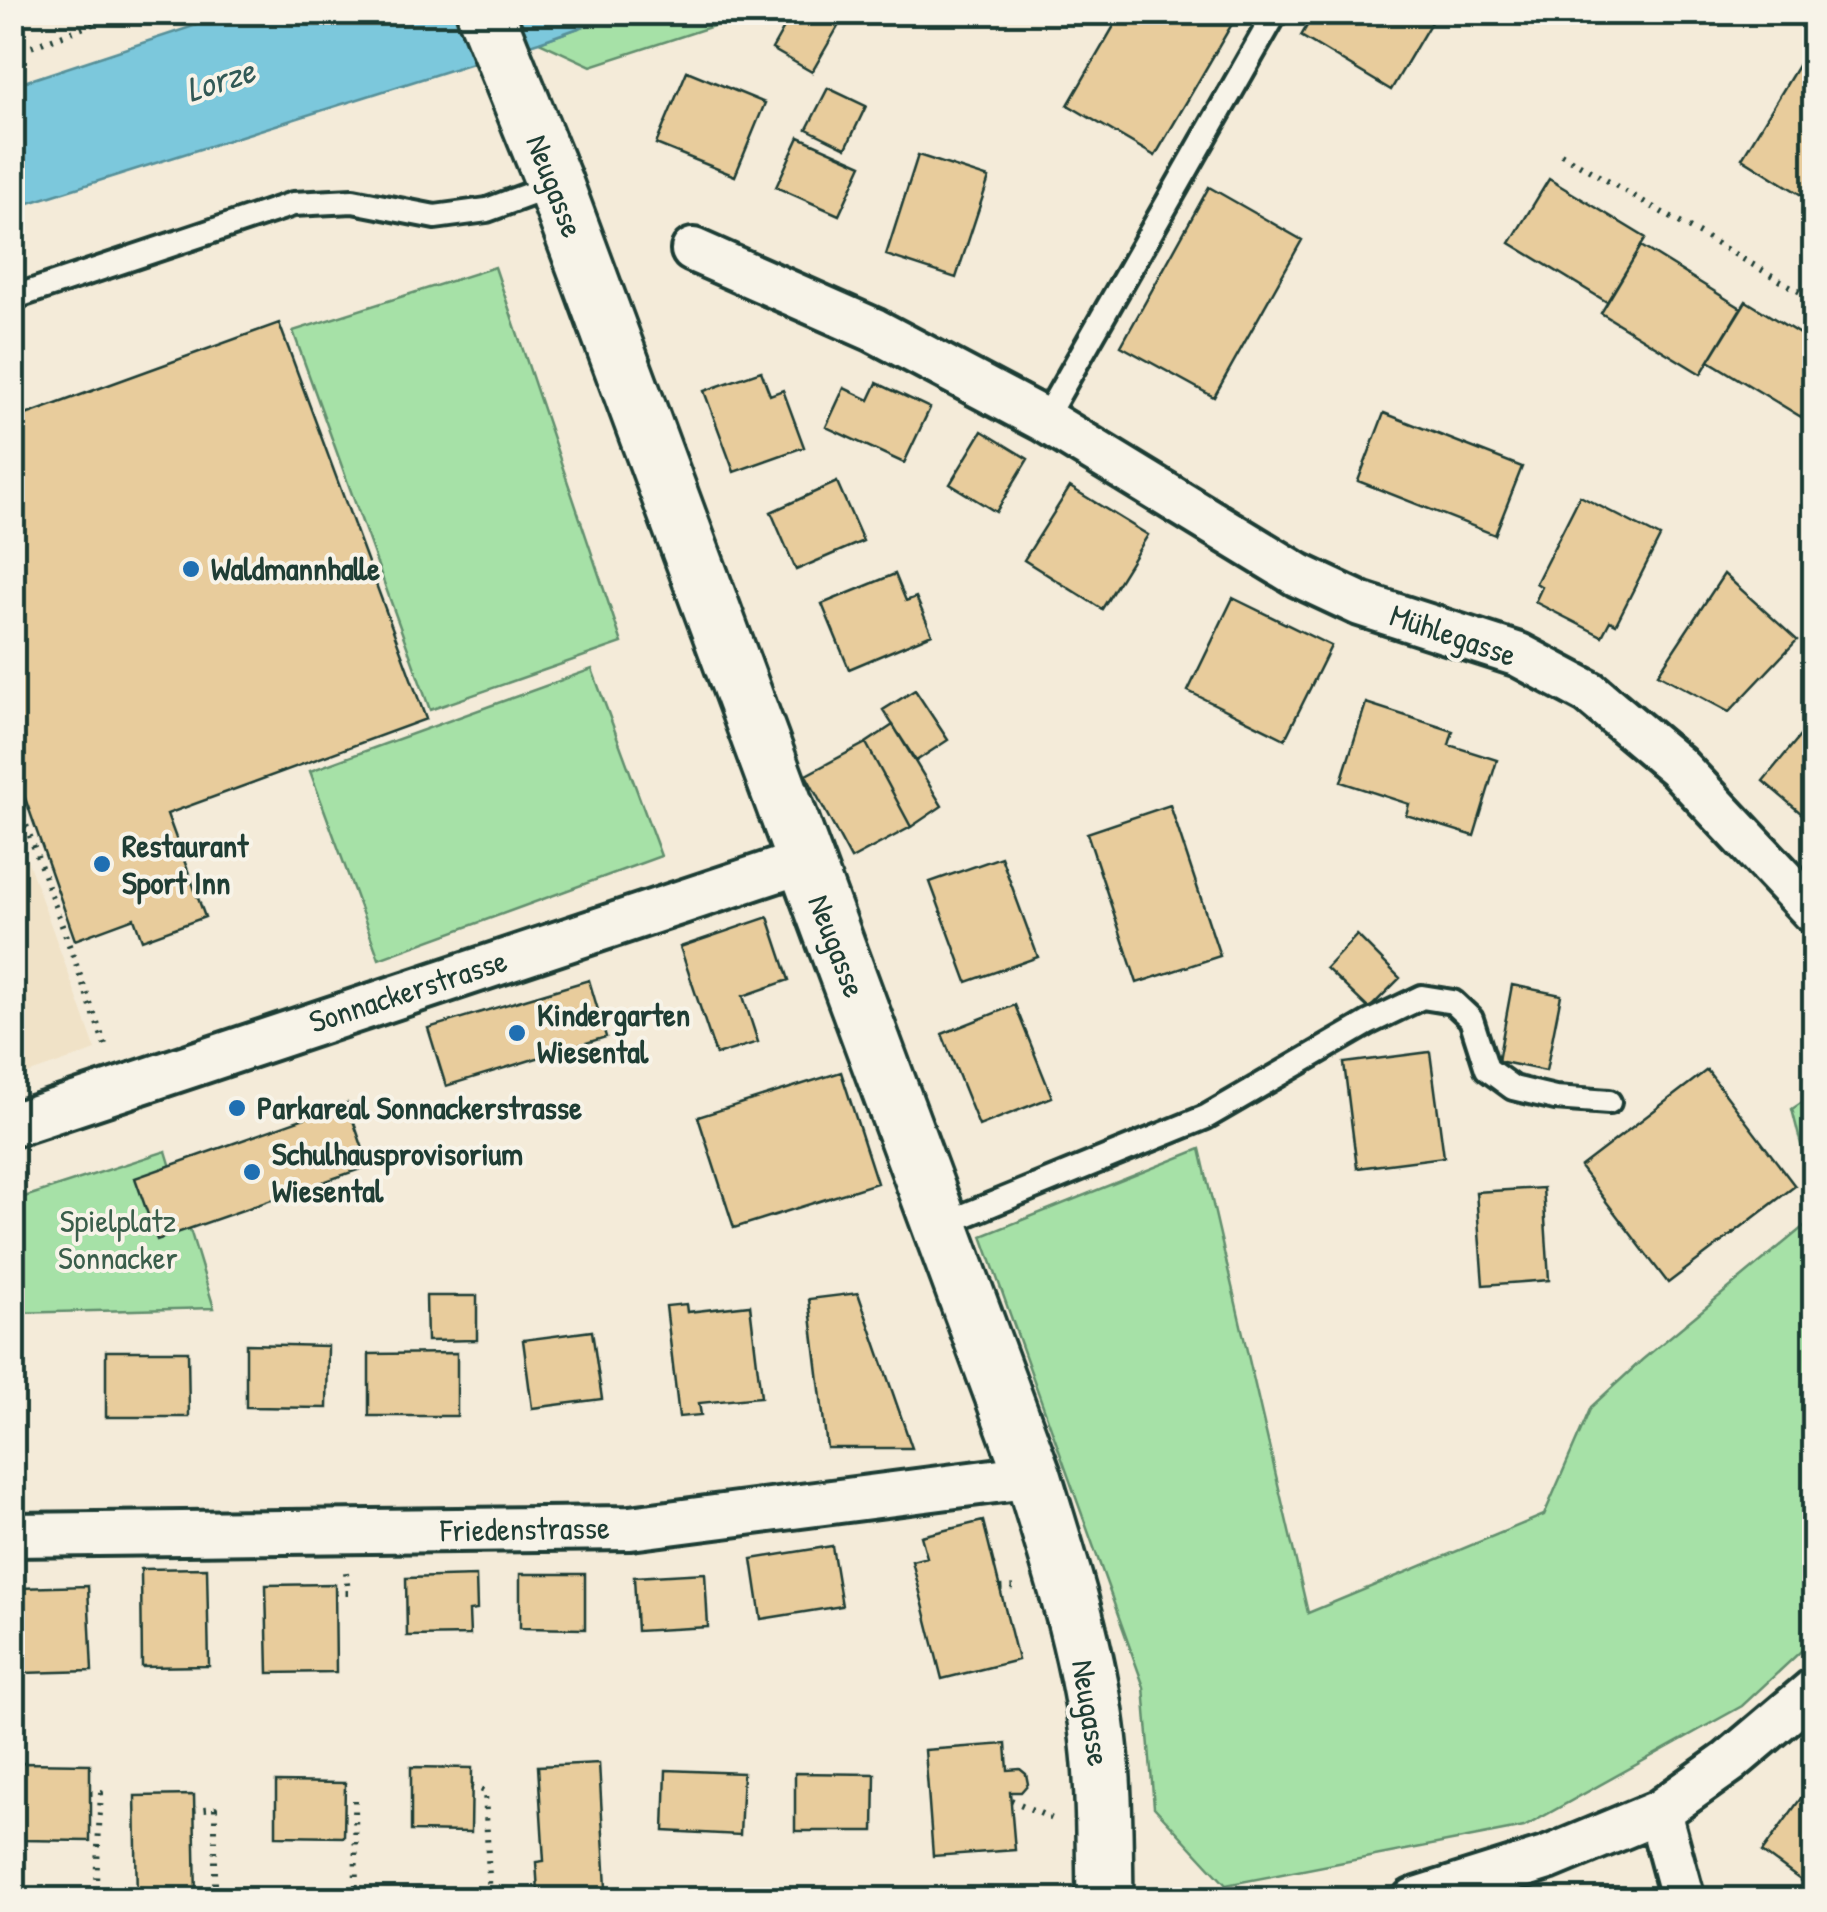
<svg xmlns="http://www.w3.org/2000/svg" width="1827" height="1912" font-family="'Patrick Hand',sans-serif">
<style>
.built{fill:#f0e2c7}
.green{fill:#a6e1a7;stroke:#628f6e;stroke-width:2.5}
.water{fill:#7cc8dc;stroke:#579099;stroke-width:2.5}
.building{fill:#e8cc9c;stroke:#1f3d34;stroke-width:2.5}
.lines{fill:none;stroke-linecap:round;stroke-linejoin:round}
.service-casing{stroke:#1f3d34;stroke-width:30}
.minor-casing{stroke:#1f3d34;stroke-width:50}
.tertiary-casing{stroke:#1f3d34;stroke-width:62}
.path{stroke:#1f3d34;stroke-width:6;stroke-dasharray:2.5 8;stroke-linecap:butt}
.service{stroke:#f7f3e8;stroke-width:22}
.minor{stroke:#f7f3e8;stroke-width:42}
.tertiary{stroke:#f7f3e8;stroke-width:55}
.poi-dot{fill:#1f6fb2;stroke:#f7f3e8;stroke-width:4}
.labels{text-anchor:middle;stroke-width:8;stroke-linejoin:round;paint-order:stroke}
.street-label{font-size:32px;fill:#1f3d34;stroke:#f7f3e8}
.poi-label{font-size:32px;font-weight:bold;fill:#1f3d34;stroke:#f7f3e8;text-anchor:start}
.park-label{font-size:32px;fill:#3a5e4b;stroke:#f7f3e8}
.water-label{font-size:35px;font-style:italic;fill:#325956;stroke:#f7f3e8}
</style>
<rect width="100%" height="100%" fill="#f4ebd9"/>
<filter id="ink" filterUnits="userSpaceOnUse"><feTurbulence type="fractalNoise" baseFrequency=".01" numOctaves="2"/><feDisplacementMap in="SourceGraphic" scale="20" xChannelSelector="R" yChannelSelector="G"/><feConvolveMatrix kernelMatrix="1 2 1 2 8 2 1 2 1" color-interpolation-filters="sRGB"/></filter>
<g filter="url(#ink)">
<path class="built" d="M13,820L96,1050L13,1079H12Z"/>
<path class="green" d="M621,13H753L591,66L539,42Z
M495,267L622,643L430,710L293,331Z
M592,669L661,856L379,959L310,771Z
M1814,1094V1196L1792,1109Z
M1200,1149L1308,1613L1544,1515L1591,1407L1642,1360L1814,1218V1639L1742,1706L1524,1827L1226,1885L1154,1807L1144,1687L982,1236Z
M166,1151L214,1308L13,1313L12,1201Z"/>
<path class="water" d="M233,13H621L539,42L13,208L12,86Z"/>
<path class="building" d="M793,12H834L843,18L812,72L772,49Z
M1122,12H1239L1155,156L1068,105Z
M1315,12H1437L1391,90L1301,36Z
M1805,54L1814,60V196L1811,201L1742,158Z
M687,71L765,103L735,176L656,144Z
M828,88L866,106L846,148L807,129Z
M799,137L862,165L839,215L776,187Z
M918,155L989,178L956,278L886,255Z
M1549,179L1646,238L1607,302L1510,243Z
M1209,187L1302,240L1214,397L1121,346Z
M1641,246L1741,308L1701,374L1601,313Z
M1746,301L1814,343V417L1811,423L1709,361Z
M279,323L426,719L167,814L205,917L142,940L134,918L75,940L12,761V420Z
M761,371L770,395L783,390L804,447L734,472L704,391Z
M877,383L930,408L904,463L826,427L844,388L869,400Z
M1384,413L1522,467L1495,535L1358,481Z
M982,431L1028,459L996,512L950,484Z
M837,482L863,541L796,570L771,512Z
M1070,487L1148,535L1102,609L1024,560Z
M1580,496L1660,537L1616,624L1610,621L1602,636L1535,602L1542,587L1536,583Z
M895,574L906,601L916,597L932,634L849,669L822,604Z
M1724,574L1797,640L1729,712L1658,674Z
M1233,598L1331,646L1285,739L1188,691Z
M915,690L948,740L916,761L883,710Z
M1366,703L1453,731L1449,745L1497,760L1474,836L1406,815L1409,804L1341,782Z
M1814,719V800L1802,814L1763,781Z
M893,725L942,806L911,827L866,743Z
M866,743L911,827L851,859L806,775Z
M1170,805L1220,956L1137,983L1087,833Z
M1001,857L1038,957L967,982L930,882Z
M768,917L789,980L743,996L758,1042L716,1055L680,947Z
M1357,935L1400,978L1369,1009L1326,968Z
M589,980L606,1037L446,1086L428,1028Z
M1512,985L1561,995L1546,1071L1498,1061Z
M1015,1005L1052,1097L979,1126L942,1034Z
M1430,1052L1444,1157L1357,1168L1344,1063Z
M1707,1070L1795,1186L1668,1283L1580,1167Z
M841,1072L877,1183L734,1228L698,1117Z
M347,1103L369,1166L157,1240L135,1178Z
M1543,1188L1549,1280L1483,1285L1476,1192Z
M858,1293L912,1448H827L809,1299Z
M426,1296H477V1340L427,1341Z
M686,1304L687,1312L750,1305L761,1397L699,1403L701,1415L679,1417L666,1306Z
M592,1331L602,1399L532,1408L523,1340Z
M246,1344L328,1346L327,1408L246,1407Z
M106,1351H188L189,1417H106Z
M457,1353V1416H369V1354Z
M983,1521L1018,1660L942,1679L912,1561L927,1557L921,1536Z
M832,1546L842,1606L761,1619L752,1559Z
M207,1568L209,1666L142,1667L141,1569Z
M705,1573L708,1627L637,1631L634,1577Z
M520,1574H585V1629L520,1628Z
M476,1576L477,1610L469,1611L470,1635L407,1636L406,1578Z
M335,1584L336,1672L268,1673L266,1585Z
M88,1586L92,1671L23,1673L19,1588Z
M1006,1744L1008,1770L1020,1769L1026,1774L1028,1784L1021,1792H1010L1015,1850L933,1856L925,1750Z
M20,1763L90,1764V1841L19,1840Z
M599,1763L606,1888L538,1891L536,1862L544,1861L538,1766Z
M411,1767L472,1768L471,1832L411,1831Z
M666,1770L743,1773L740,1835L664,1831Z
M795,1773L875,1774L874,1831H795Z
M1814,1780V1890L1762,1852Z
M276,1782L345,1783L344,1837L276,1836Z
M194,1795L196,1900H137L135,1796Z"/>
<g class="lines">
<defs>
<path id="service" d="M12,298L293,204L353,201L435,217L487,210L555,185
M1044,420L1276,12
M941,1225L1206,1117L1368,1023L1422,997L1453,1002L1471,1019L1487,1069L1513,1088L1555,1098L1609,1102"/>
<path id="minor" d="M693,250L874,330L1044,420L1298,575L1360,604L1519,655L1590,693L1677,766L1814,912
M12,1125L805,861
M12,1535L630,1528L1033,1476
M1659,1812L1683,1900
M1414,1900L1548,1858L1659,1812L1729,1762L1814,1690"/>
<path id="tertiary" d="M485,12L555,185L1033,1476C1061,1567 1091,1659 1100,1753C1105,1802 1104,1851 1105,1900"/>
</defs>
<use href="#service" class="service-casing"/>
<use href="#minor" class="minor-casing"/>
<use href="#tertiary" class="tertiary-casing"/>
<path class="path" d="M12,54L125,12
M1561,154L1814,300
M12,786L106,1048
M1000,1588L1016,1587
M335,1593H348L346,1572
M471,1786L485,1791L490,1900
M90,1793H101L95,1900
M355,1800L356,1900
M1011,1800L1055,1820
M194,1810L215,1808V1900
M592,1889V1900"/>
<use href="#service" class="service"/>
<use href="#minor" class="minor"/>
<use href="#tertiary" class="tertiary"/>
</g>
</g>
<g class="poi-dot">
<circle cx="191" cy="569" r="10"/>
<circle cx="102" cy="864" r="10"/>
<circle cx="517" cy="1033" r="10"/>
<circle cx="237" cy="1108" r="10"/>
<circle cx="252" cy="1172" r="10"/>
</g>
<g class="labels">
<g class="street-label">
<text transform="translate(555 186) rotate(69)" y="11">Neugasse</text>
<text transform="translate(1453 635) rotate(19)" y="11">Mühlegasse</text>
<text transform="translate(837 946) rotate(69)" y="11">Neugasse</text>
<text transform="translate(408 991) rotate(-18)" y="11">Sonnackerstrasse</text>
<text transform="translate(525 1529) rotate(-1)" y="11">Friedenstrasse</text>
<text transform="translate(1091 1713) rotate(81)" y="11">Neugasse</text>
</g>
<g class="poi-label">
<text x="211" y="580">Waldmannhalle</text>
<text x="122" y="857">Restaurant<tspan x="122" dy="37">Sport Inn</tspan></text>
<text x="537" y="1026">Kindergarten<tspan x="537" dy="37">Wiesental</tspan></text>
<text x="257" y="1119">Parkareal Sonnackerstrasse</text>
<text x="272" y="1165">Schulhausprovisorium<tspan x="272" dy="37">Wiesental</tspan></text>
</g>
<g class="park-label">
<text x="118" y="1232">Spielplatz<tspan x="118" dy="37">Sonnacker</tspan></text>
</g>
<g class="water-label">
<text transform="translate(220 80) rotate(-18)" y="12">Lorze</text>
</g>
</g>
<rect width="1827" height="1912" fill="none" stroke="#f7f3e8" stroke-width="50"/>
<rect x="25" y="25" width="1777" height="1862" fill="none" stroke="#1f3d34" stroke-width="4" filter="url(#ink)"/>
</svg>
